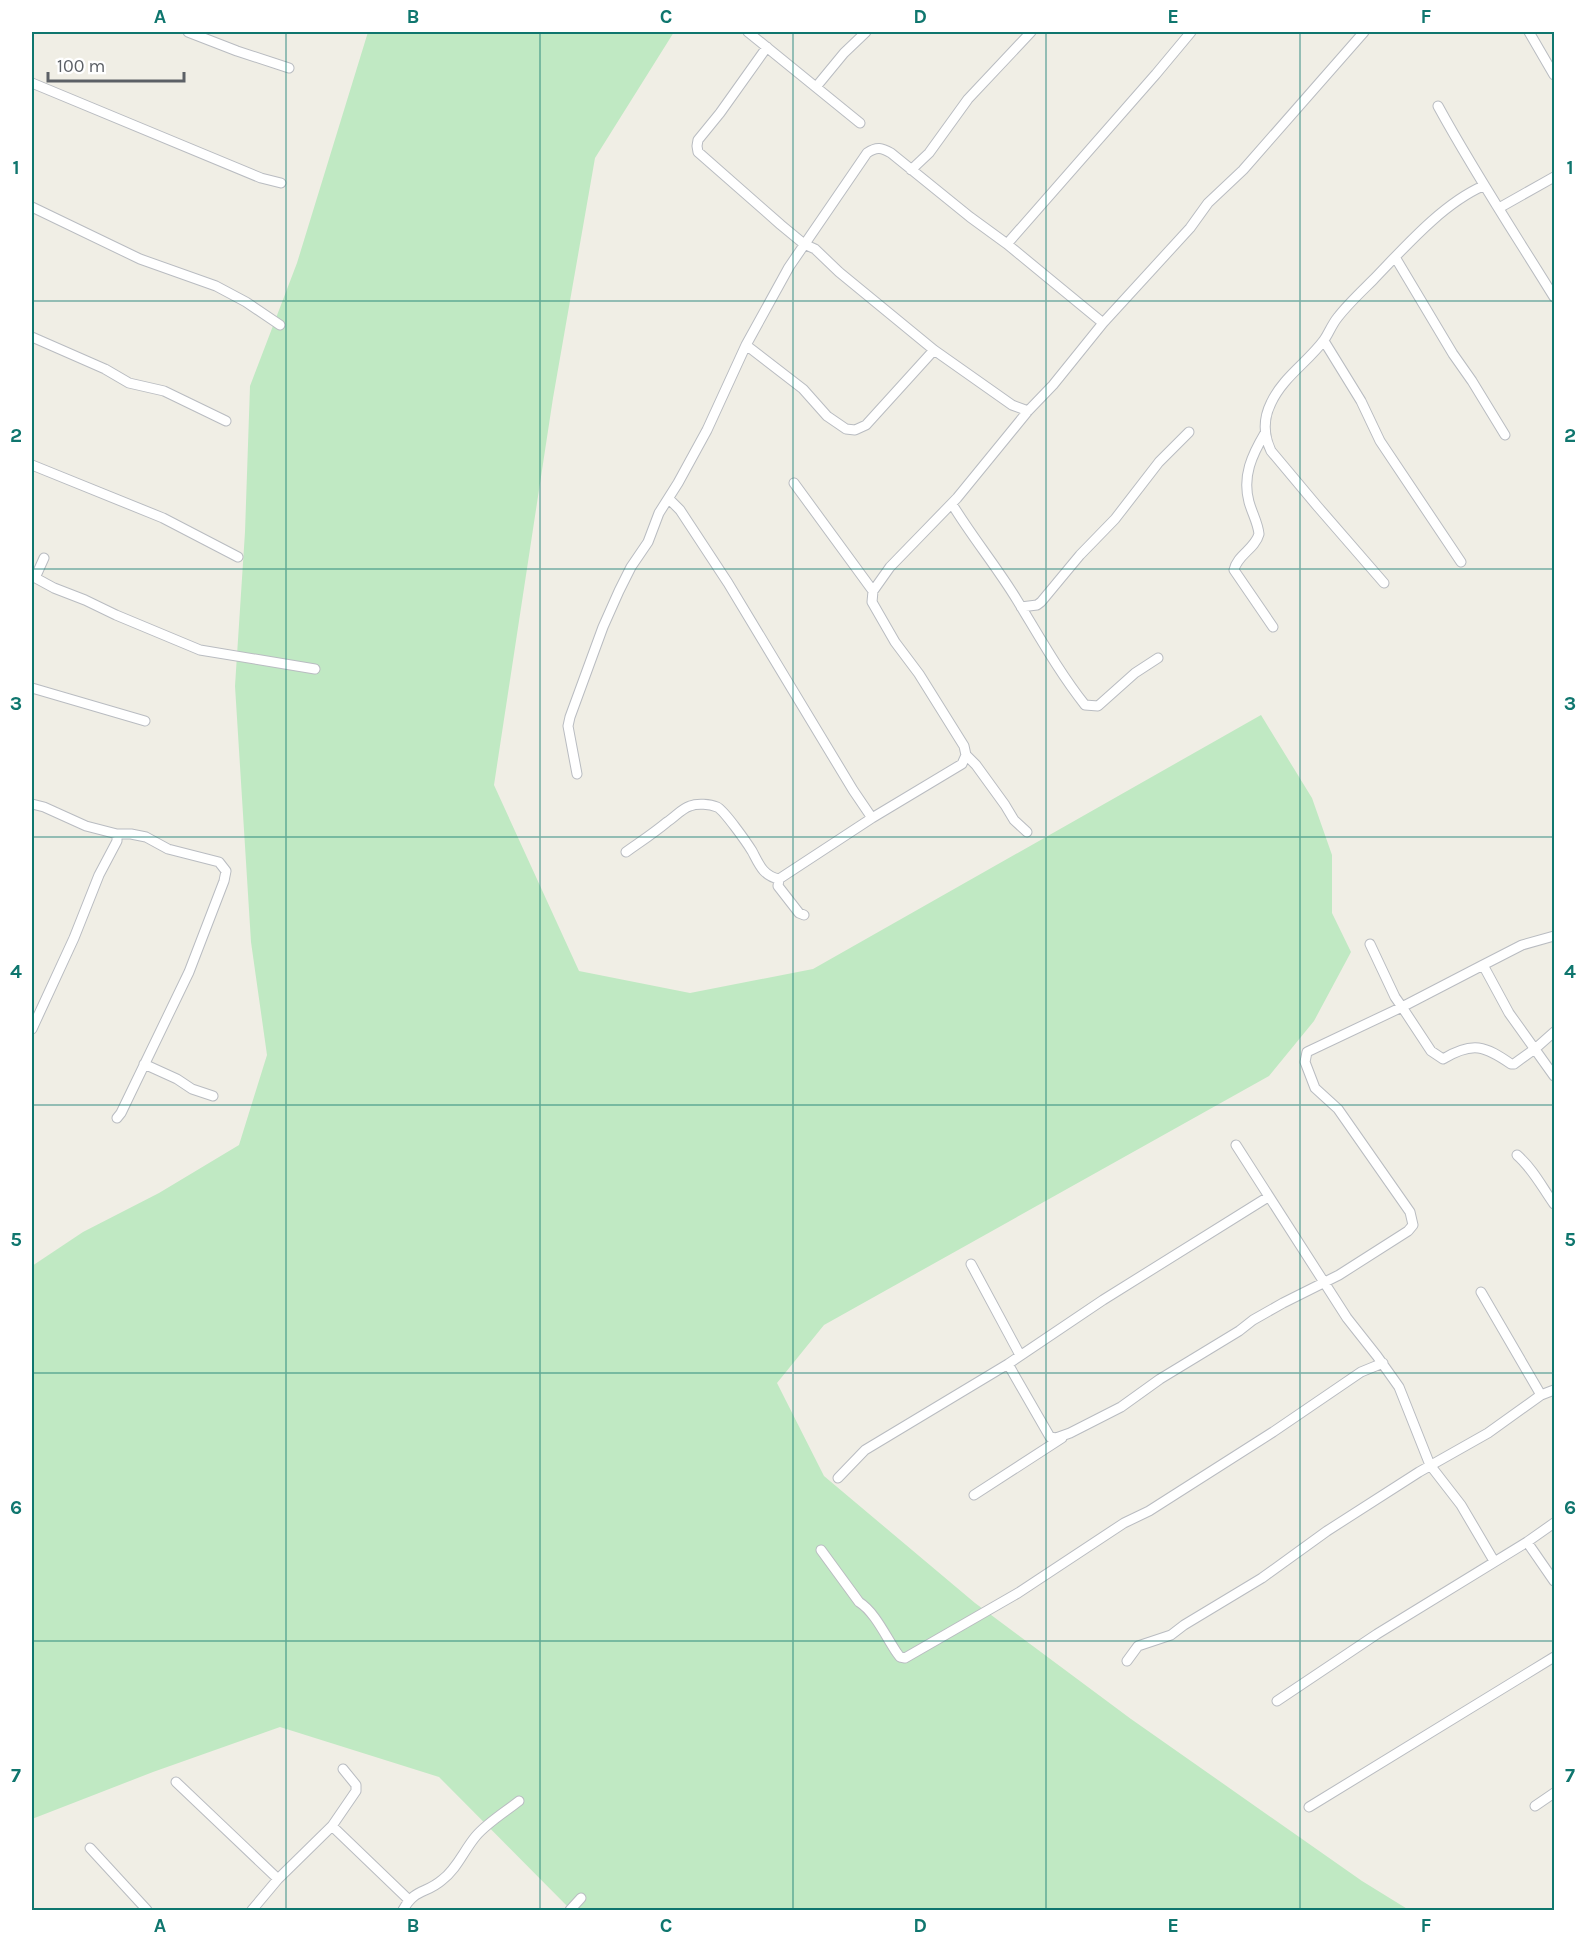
<svg xmlns="http://www.w3.org/2000/svg" width="1586" height="1942" font-family="Karla,sans-serif">
<style>
.green{fill:#c0e9c3}
.lines{fill:none;stroke-linecap:round;stroke-linejoin:round}
.minor-casing{stroke:#b9bcc1;stroke-width:11}
.minor{stroke:#fff;stroke-width:9}
.grid{fill:none;stroke:#0f766e;stroke-width:1.5;stroke-opacity:0.55}
.neatline{fill:none;stroke:#0f766e;stroke-width:2}
.grid-label{font-size:20px;text-anchor:middle;font-weight:bold;fill:#0f766e}
</style>
<rect width="100%" height="100%" fill="#f0eee5"/>
<path class="green" d="M368,32H674L595,158L553,398L494,785L579,971L690,993L813,969L1261,715L1312,798L1332,855V913L1351,952L1314,1021L1269,1076L824,1325L777,1383L824,1476L975,1603L1131,1719L1362,1881L1409,1910H571L439,1777L280,1727L153,1772L32,1819V1266L83,1232L159,1193L239,1145L267,1055L251,942L235,686L245,532L250,386L297,263Z"/>
<g class="lines">
<defs>
<path id="minor" d="M188,32L237,51L289,68
M748,32L860,123
M1529,32L1554,75
M767,47L720,113L698,140L697,146L698,152L781,225L804,244L815,249L839,272L934,350L1012,405L1028,411
M32,83L261,178L281,183
M816,87L844,53L866,32
M1438,106C1474,172 1515,234 1554,297
M911,170L929,153L968,99L1031,32
M32,207L140,259L216,286L246,302L280,325
M1499,208L1554,177
M1007,244L1156,74L1191,32
M1395,257L1453,354L1472,381L1505,435
M32,337L105,369L129,383L164,391L226,421
M1324,341L1361,401L1380,441L1461,562
M746,345L803,389L827,416L846,429L855,430L866,425L934,350
M1265,433C1252,455 1242,476 1249,502C1252,513 1258,523 1259,534C1255,549 1237,555 1234,570L1273,627
M32,465L163,518L238,557
M794,483L873,591
M669,499L680,510L728,583L853,790L872,818
M952,504C972,537 997,567 1017,600C1039,636 1059,672 1085,705L1098,706L1135,673L1158,658
M32,576L54,588L85,600L116,615L200,650L315,669
M35,578L44,558
M1384,583L1318,507L1271,451C1263,434 1263,419 1271,403C1283,377 1308,362 1324,340C1329,333 1332,324 1338,317C1348,304 1361,292 1373,280C1404,248 1442,204 1483,186
M1021,607L1037,605L1041,602L1080,555L1115,519L1159,462L1189,432
M32,688L145,721
M966,755L976,765L1005,805L1014,820L1027,832
M577,774L568,726L570,717L603,627L619,591L631,567L648,542L659,513L678,483L707,430L746,345L789,267L867,153C877,146 882,148 891,153L970,217L1007,244L1103,323
M32,804L44,807L86,826L117,834H131L146,837L168,849L219,862L226,871L224,881L189,972L121,1113L117,1118
M626,852C640,842 654,833 667,822C675,817 681,809 690,806C697,803 710,804 717,807C724,810 747,843 752,851C759,864 763,876 779,879
M804,915L799,913L778,886L779,879L872,818L962,764L966,755L964,746L919,674L895,642L872,602L873,591L890,567L957,498L1028,411L1053,385L1103,323L1190,228L1208,203L1243,170L1364,32
M1554,936L1522,945L1483,965L1509,1013L1554,1076
M1370,944L1395,997L1402,1007L1483,965
M32,1029L74,938L99,875L117,841V834
M144,1064L177,1079L192,1089L213,1096
M1236,1145L1347,1318L1377,1356L1399,1387L1430,1465L1461,1505L1494,1561
M1517,1155C1533,1169 1542,1187 1554,1204
M971,1264L1020,1355
M1481,1292L1541,1395L1554,1390
M1008,1364L1050,1437L1056,1438L1070,1433L1121,1407L1160,1379L1239,1331L1253,1320L1283,1303L1339,1275L1408,1231L1413,1225L1410,1212L1338,1109L1315,1088L1305,1062L1307,1052L1402,1007L1431,1051L1443,1059C1473,1041 1485,1046 1511,1064H1514L1536,1048L1554,1032
M838,1478L865,1450L1008,1364L1103,1300L1268,1197
M974,1495L1062,1438
M1527,1542L1554,1581
M821,1550L859,1602C875,1612 886,1637 897,1653L900,1657L905,1658L1018,1593L1124,1523L1149,1511L1273,1432L1361,1372L1383,1363
M1127,1661L1138,1646L1171,1635L1184,1625L1262,1578L1327,1531L1419,1472L1488,1433L1541,1395
M1277,1701L1377,1634L1527,1542L1554,1523
M176,1782L278,1879L252,1910
M1535,1806L1554,1793
M1309,1807L1554,1657
M332,1826L409,1900
M90,1848L147,1910
M278,1879L332,1826L356,1791V1785L343,1769
M403,1910C415,1888 426,1894 442,1880C457,1869 464,1850 476,1836C487,1823 505,1812 519,1801
M570,1910L581,1898"/>
</defs>
<use href="#minor" class="minor-casing"/>
<use href="#minor" class="minor"/>
</g>
<path class="grid" d="M286,32V1910M540,32V1910M793,32V1910M1046,32V1910M1300,32V1910M32,301H1554M32,569H1554M32,837H1554M32,1105H1554M32,1373H1554M32,1641H1554"/>
<rect width="1586" height="1942" fill="none" stroke="#ffffff" stroke-width="66"/>
<path d="M48 72v9h136v-9" fill="none" stroke="#5c6066" stroke-width="3"/>
<text x="57" y="72" font-size="18" fill="#5c6066" stroke="#ffffff" stroke-width="4.5" paint-order="stroke">100 m</text>
<rect x="33" y="33" width="1520" height="1876" class="neatline"/>
<g class="grid-label">
<text x="160" y="23">A</text>
<text x="413" y="23">B</text>
<text x="666" y="23">C</text>
<text x="920" y="23">D</text>
<text x="1173" y="23">E</text>
<text x="1426" y="23">F</text>
<text x="16" y="174">1</text>
<text x="1570" y="174">1</text>
<text x="16" y="442">2</text>
<text x="1570" y="442">2</text>
<text x="16" y="710">3</text>
<text x="1570" y="710">3</text>
<text x="16" y="978">4</text>
<text x="1570" y="978">4</text>
<text x="16" y="1246">5</text>
<text x="1570" y="1246">5</text>
<text x="16" y="1514">6</text>
<text x="1570" y="1514">6</text>
<text x="16" y="1782">7</text>
<text x="1570" y="1782">7</text>
<text x="160" y="1932">A</text>
<text x="413" y="1932">B</text>
<text x="666" y="1932">C</text>
<text x="920" y="1932">D</text>
<text x="1173" y="1932">E</text>
<text x="1426" y="1932">F</text>
</g>
</svg>
